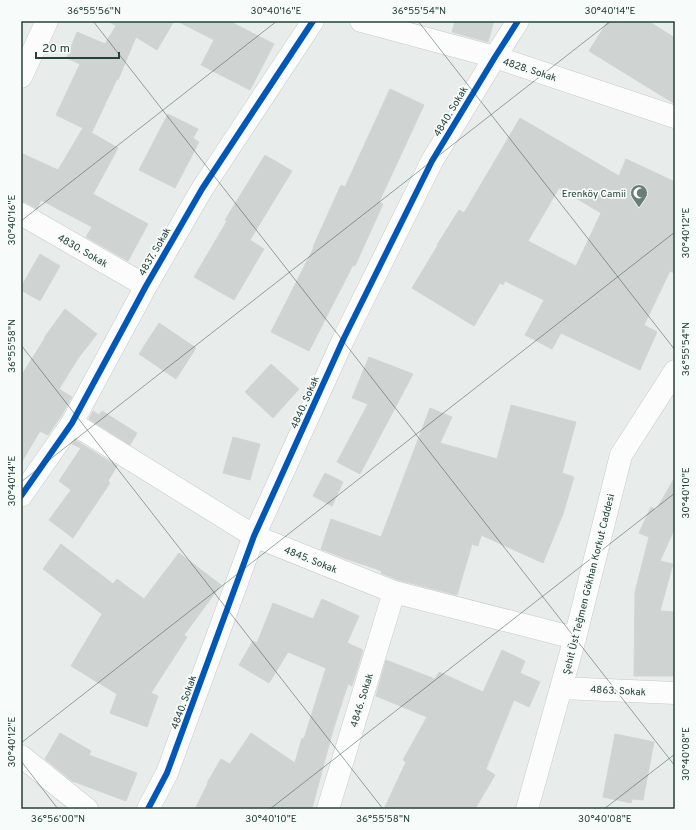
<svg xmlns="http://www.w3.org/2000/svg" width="696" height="830" font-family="Overpass,sans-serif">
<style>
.building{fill:#cfd4d2;stroke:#d1d6d4;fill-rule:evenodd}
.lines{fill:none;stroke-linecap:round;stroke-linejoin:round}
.street-casing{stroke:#c5cac8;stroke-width:23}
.secondary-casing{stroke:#c3cbc8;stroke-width:23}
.street{stroke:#fcfcfc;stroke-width:22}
.secondary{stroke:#fcfcfc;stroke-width:22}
.cycleway-casing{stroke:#f7fbf9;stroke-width:8}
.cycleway{stroke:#0057b8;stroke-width:6}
.ticks{fill:none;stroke:#24423a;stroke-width:1;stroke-opacity:0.45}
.labels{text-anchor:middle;stroke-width:3.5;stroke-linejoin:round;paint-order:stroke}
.street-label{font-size:10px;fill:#24423a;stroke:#f7fbf9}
.poi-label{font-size:10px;fill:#24423a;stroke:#f7fbf9;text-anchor:end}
.neatline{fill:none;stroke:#24423a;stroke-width:1.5}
.ticks-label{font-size:10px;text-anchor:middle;fill:#24423a}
</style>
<rect width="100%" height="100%" fill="#e8edeb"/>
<path class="building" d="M108,21H174L157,50L136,37L118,80L117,79L92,132L85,129L118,148L93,194L148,224L128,261L86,237L92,227L41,200L37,209L27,203L21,202V153L58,170L83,128L56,115L80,64L67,58L77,32L105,44L116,26Z
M177,21H229L274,44L250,90L201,65L214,40Z
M455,21H494L488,42L452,32Z
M608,21H648L675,38V104L589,51Z
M390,89L424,105L379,202L383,204L355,266L353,265L309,351L271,332L314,247H313L341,185L345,187Z
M168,114L198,129L193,138L199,142L175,188L139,170Z
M520,118L619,176L626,159L675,182V273L670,271L644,325L657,332L640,370L561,333L552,349L525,335L544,300L505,281L503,285L500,283L474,326L412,288L438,245H437L459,210L464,213ZM559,188L601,213L576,266L528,241Z
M265,155L292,171L250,240L264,249L234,300L194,277L227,221L225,220Z
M40,254L60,266L40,301L21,290V287Z
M65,309L97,334L79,357L59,389L72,397L61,416L48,435L40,431L21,463V376L45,338H44Z
M159,323L196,348L176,379L139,354Z
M369,357L413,374L360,474L337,462L368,404L352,398Z
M271,364L299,389L273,418L245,392Z
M511,405L576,422L562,473L574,477L563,514L543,563L481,535L478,546L472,544L457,595L398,580L381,573L382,571L344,558L321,549L331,519L381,537L430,408L452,417L440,443L497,459Z
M93,411L99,415L102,411L137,433L130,445L89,419Z
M233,437L260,444L250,480L223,473Z
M75,440L117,466L108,481L110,483L73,538L49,520L71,490L59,481L81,448L72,444Z
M325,473L343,482L332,506L313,496Z
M675,477V528L660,561L673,564L660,611L675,612V676H634L635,592L649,537L639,533L651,507L656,510Z
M61,544L113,584L117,579L144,599L179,553L221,585L184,635L187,637L151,693L158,696L147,727L110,713L117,694L71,666L102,614L43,569Z
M322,599L359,616L347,643L363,650L352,686L348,684L333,730L312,809H195L208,783H207L221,759L230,764L251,733L295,763L302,738L304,739L326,668L288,652L269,683L239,665L253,641L257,643L273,603L313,619Z
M502,650L525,661L520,673L540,682L529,707L514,700L486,769L495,775L475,809H384L406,762L403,760L427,717L376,696L386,660L435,679L439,672L483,692Z
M60,733L91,751L89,755L137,773L126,801L72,781L45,759Z
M615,734L654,742L643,800L632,799L631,803L603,797Z"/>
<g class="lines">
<defs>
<path id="street" d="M361,21L495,57L675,117
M21,77L47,21
M21,214L146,286
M72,423L254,536L394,592L575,638
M21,496L72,423L146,286L202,189L313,21
M561,688L675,693
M21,756L87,809
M148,809L167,773L254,536L344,338L432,161L495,57L518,21
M328,809L394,592"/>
<path id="secondary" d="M527,809L575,638L621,455L675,371"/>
</defs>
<use href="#street" class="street-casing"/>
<use href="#secondary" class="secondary-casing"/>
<use href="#street" class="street"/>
<use href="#secondary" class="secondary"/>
<defs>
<path id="cycleway" d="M21,496L72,423L146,286L202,189L313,21
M148,809L167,773L254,536L344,338L432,161L495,57L518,21"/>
</defs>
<use href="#cycleway" class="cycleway-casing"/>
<use href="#cycleway" class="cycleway"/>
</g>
<path class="ticks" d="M93,21L675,766M418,21L675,350M21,221L277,21M21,345L383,809M21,482L611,21M21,743L675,232M21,761L58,809M270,809L675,493M604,809L675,754"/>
<defs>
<symbol id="mosque-pin" viewBox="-11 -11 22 30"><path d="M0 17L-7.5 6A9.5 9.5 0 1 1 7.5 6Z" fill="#697e78" stroke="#f7fbf9"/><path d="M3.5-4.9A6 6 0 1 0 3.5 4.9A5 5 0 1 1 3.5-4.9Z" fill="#fff"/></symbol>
</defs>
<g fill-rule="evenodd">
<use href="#mosque-pin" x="629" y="183" width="20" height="27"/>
</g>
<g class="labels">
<g class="street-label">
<text transform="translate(530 69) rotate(18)" y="4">4828. Sokak</text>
<text transform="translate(450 111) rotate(-59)" y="4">4840. Sokak</text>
<text transform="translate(83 250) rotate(30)" y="4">4830. Sokak</text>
<text transform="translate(154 251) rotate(-60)" y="4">4837. Sokak</text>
<text transform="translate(304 402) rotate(-66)" y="4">4840. Sokak</text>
<text transform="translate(311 559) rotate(22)" y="4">4845. Sokak</text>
<text transform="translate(588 584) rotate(-76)" y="4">Şehit Üst Teğmen Gökhan Korkut Caddesi</text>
<text transform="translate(618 690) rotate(3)" y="4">4863. Sokak</text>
<text transform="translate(361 700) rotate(-73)" y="4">4846. Sokak</text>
<text transform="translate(183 702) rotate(-70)" y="4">4840. Sokak</text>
</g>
<g class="poi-label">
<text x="626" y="197">Erenköy Camii</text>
</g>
</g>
<rect width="696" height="830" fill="none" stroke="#f7fbf9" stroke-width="44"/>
<path d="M36 52v6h83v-6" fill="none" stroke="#24423a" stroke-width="2"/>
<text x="42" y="52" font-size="12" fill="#24423a" stroke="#f7fbf9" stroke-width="3" paint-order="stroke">20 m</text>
<rect x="22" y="22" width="652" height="786" class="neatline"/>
<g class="ticks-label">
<text x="94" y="14">36°55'56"N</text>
<text x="276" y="14">30°40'16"E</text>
<text x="419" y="14">36°55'54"N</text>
<text x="610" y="14">30°40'14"E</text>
<text transform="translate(11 220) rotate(-90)" y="4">30°40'16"E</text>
<text transform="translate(685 233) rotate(-90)" y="4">30°40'12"E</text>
<text transform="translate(11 346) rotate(-90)" y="4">36°55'58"N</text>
<text transform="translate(685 349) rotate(-90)" y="4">36°55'54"N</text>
<text transform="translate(11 481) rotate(-90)" y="4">30°40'14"E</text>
<text transform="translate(685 493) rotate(-90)" y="4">30°40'10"E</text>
<text transform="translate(11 742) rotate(-90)" y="4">30°40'12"E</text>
<text transform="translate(685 754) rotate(-90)" y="4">30°40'08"E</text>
<text x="58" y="822">36°56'00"N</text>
<text x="271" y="822">30°40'10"E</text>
<text x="383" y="822">36°55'58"N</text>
<text x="605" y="822">30°40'08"E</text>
</g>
</svg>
